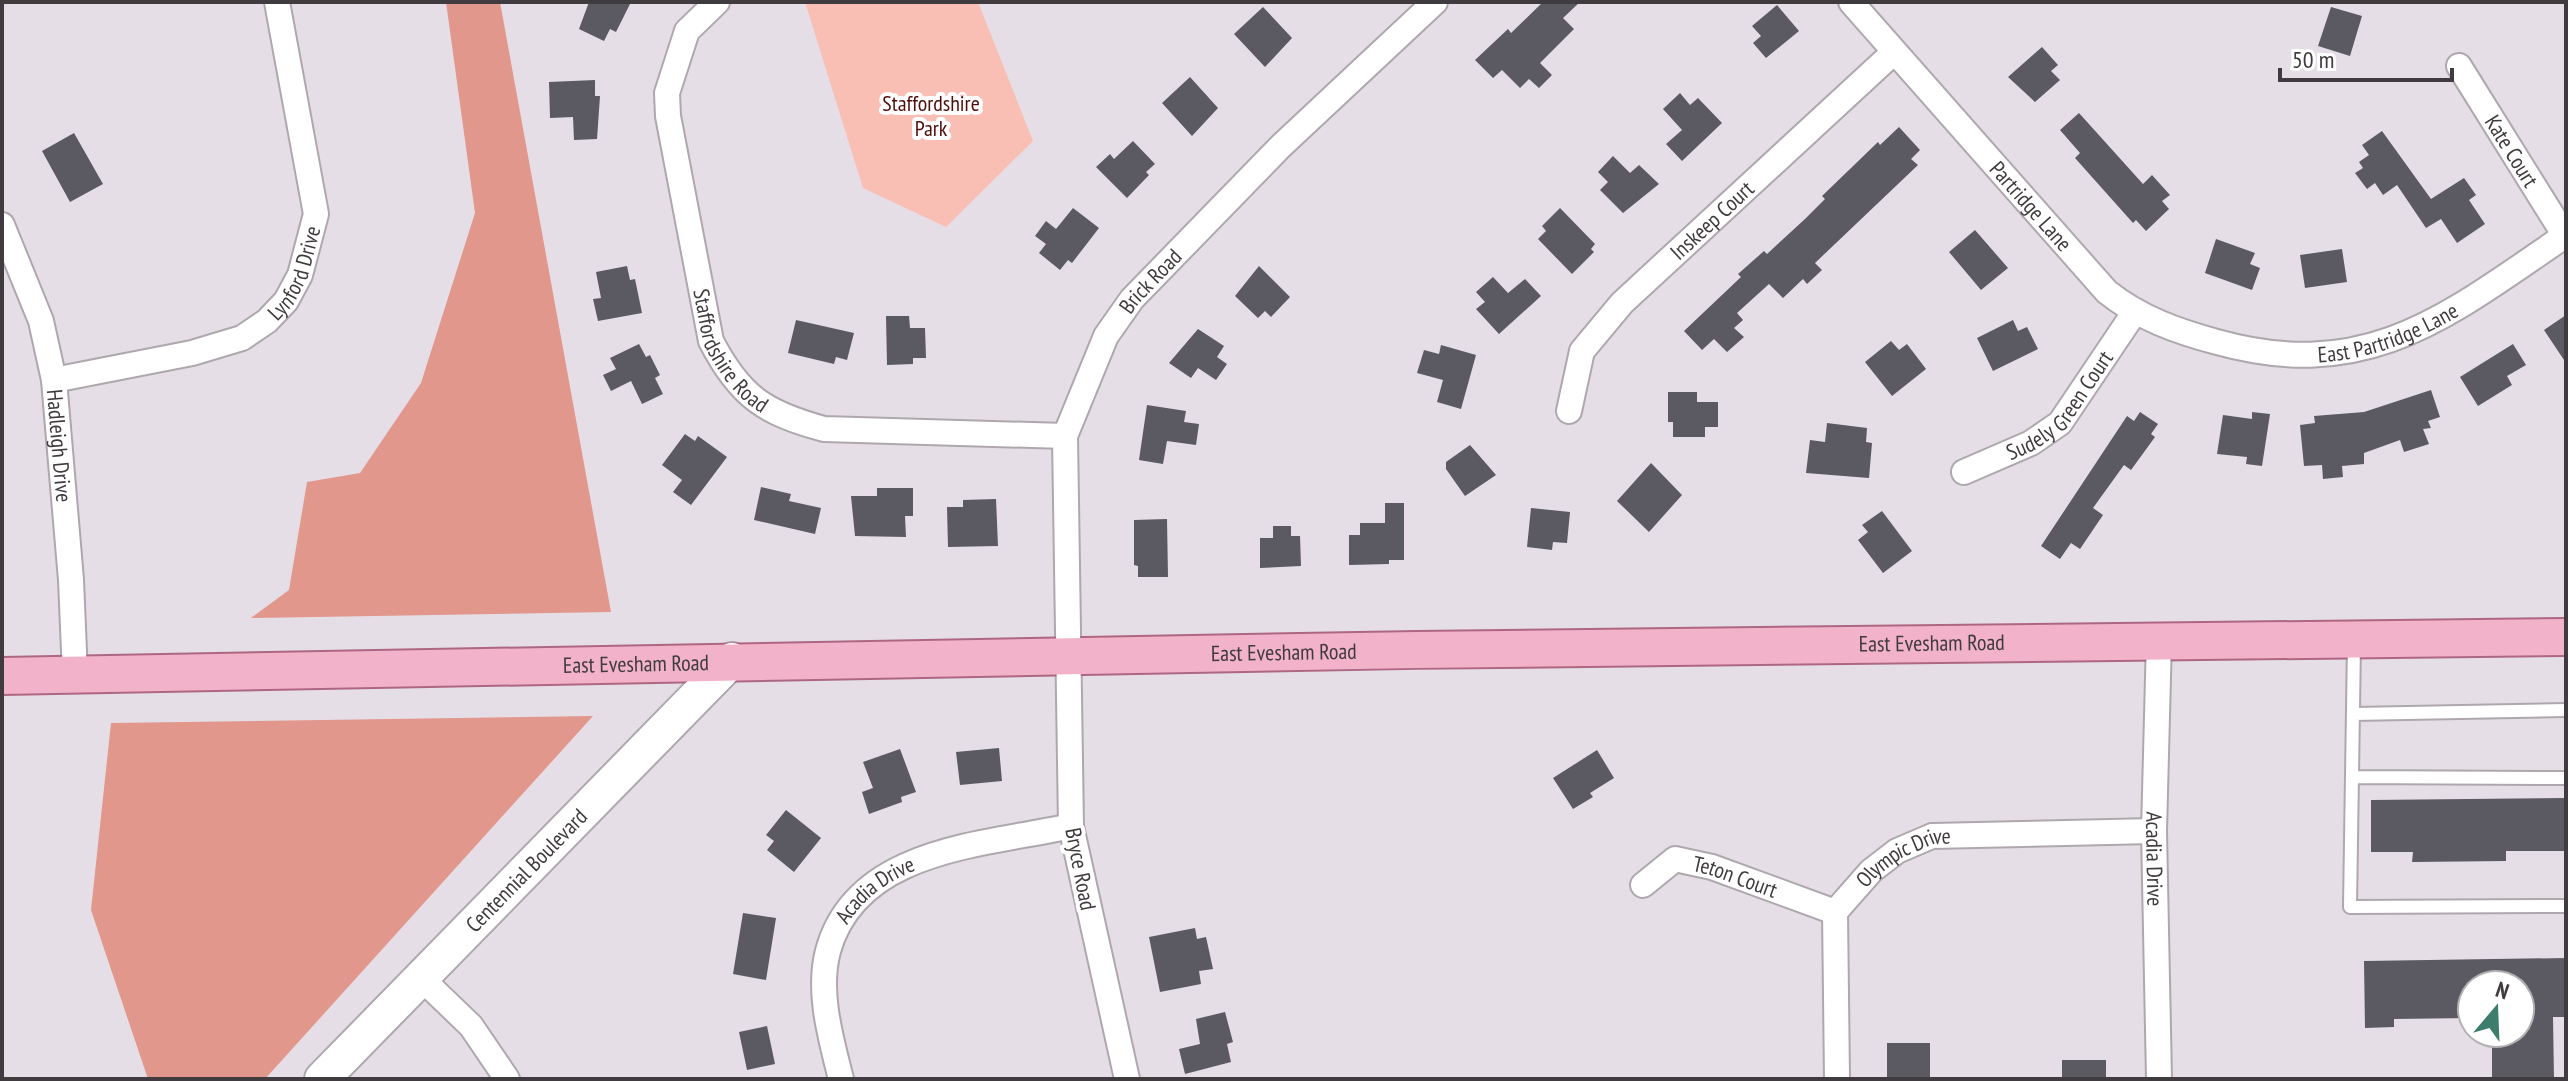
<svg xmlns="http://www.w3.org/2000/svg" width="2568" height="1081" font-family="'PT Sans Narrow',sans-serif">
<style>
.green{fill:#f9beb4}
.forest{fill:#e1978c}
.building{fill:#5b5961}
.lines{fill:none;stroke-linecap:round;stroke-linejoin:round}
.lane-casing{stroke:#afa7ae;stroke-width:16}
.street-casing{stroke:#afa7ae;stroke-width:28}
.secondary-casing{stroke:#afa7ae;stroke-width:38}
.primary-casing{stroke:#ae6782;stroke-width:40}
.lane{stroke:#fff;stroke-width:12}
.street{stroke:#fff;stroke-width:24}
.secondary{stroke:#fff;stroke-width:34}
.primary{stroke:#f2b2ca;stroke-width:36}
.labels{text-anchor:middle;stroke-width:8;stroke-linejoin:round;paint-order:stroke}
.park-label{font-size:22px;fill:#500e0a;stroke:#fff}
.street-label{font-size:22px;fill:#3f3b3e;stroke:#fff}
</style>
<rect width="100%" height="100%" fill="#e6dee6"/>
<path class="green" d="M805,2H978L1033,141L946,227L863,188Z"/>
<path class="forest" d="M446,2H500L611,612L251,618L289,590L307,482L360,473L421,383L475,213Z
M593,716L265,1079H148L91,910L111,723Z"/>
<path class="building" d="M589,2H631L616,32L610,29L604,41L579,29Z
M1543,2H1580L1563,18L1574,29L1540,63L1552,75L1539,88L1529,79L1520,88L1502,70L1493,78L1475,60L1508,29L1511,33Z
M1777,5L1799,31L1766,58L1753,43L1761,36L1752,26Z
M1263,7L1292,38L1265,67L1234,34Z
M2331,7L2362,16L2350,56L2318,46Z
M2042,47L2058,65L2051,71L2060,80L2035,102L2008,77Z
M1190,77L1218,108L1192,136L1162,103Z
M595,80V96H600L597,139L574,140L573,117L550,118L549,82Z
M1680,93L1690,105L1698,98L1722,123L1682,161L1666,144L1682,130L1663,109Z
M2079,113L2143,184L2152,175L2170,195L2162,201L2169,209L2146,231L2136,220L2133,223L2075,158L2080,153L2060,130Z
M1899,127L1920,150L1911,159L1918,165L1815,263L1822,270L1807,284L1803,279L1783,298L1769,284L1737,313L1743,320L1734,328L1744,337L1727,352L1714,339L1702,350L1684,331L1741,277L1738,274L1764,251L1767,254L1805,219L1825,199L1822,196L1878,142L1880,145Z
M2382,131L2431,199L2464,178L2476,195L2469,200L2485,224L2457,243L2441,219L2426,228L2397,185L2383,195L2375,183L2367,189L2355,173L2363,168L2359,162L2369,155L2362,145Z
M74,133L103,184L70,202L42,151Z
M1133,141L1155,164L1146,172L1149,175L1127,198L1096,167L1110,154L1114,159Z
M1613,156L1630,173L1639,165L1659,184L1623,213L1600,190L1608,182L1598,172Z
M1073,208L1099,228L1072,263L1068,260L1060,270L1039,253L1046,244L1035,236L1046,221L1056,229Z
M1560,208L1595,244L1591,249L1594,252L1572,274L1538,239L1546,231L1542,226Z
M1975,230L2008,268L1981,290L1949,252Z
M2216,239L2255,253L2250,264L2260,268L2252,290L2205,273Z
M2342,249L2347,282L2305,288L2300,255Z
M627,266L630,280L635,279L642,313L598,321L593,299L601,298L596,272Z
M1259,266L1290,297L1271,317L1265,311L1258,318L1235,296Z
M1493,277L1508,293L1525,279L1541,296L1499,334L1476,309L1485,302L1476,292Z
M2566,315V363L2544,330Z
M886,316H909L910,328H925L926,358H913V364L887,365Z
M796,320L854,333L847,360L836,357L834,364L788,353Z
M2013,320L2018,331L2027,327L2038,349L1993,371L1977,338Z
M1198,329L1224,346L1217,357L1227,364L1216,380L1198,368L1191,378L1169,363Z
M1891,341L1899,350L1907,344L1926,369L1892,396L1865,362Z
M639,344L646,357L650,355L660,375L655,378L663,394L642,404L631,381L611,391L603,375L616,369L610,358Z
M2513,344L2526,365L2507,376L2512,385L2478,406L2460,377Z
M1441,345L1476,355L1461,409L1437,402L1443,380L1417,373L1424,350L1439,354Z
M2431,390L2440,417L2428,421L2431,428L2423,429L2429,444L2404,452L2400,440L2364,453V464L2342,466L2343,477L2323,479L2322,465L2304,466L2300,425L2315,423L2314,416L2364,412Z
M1668,392H1697V402H1718V427H1705V437H1673V422H1668Z
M1147,405L1186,411L1184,422L1199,424L1196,445L1167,441L1163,464L1139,460Z
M2140,412L2158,424L2151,434L2155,437L2131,470L2124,465L2093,508L2103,515L2080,549L2071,543L2060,559L2041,546L2127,416L2134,421Z
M2252,412L2270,414L2262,466L2246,464L2247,457L2217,454L2223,415L2252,419Z
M1827,423L1867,428L1866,442L1872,443L1869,478L1806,473L1810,440L1825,442Z
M685,434L695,441L698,436L727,457L691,505L673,492L682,480L662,465Z
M1470,445L1496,475L1465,496L1446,469V462Z
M1651,463L1682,495L1649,532L1617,501Z
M761,487L791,494L789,501L821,508L815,534L754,520Z
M877,488H913V516H905L906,537L855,536L851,496H877Z
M996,499L998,546L948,547L947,507H963V500Z
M1385,503H1404V560H1389V564L1349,565V535H1360V523H1385Z
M1531,508L1570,512L1567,543L1553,542L1552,550L1527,547Z
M1882,511L1912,551L1883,573L1858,540L1868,532L1862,525Z
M1167,519L1168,577H1138V566L1134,565V520Z
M1273,526H1291V536H1300L1301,566L1260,568V538H1273Z
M999,748L1002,781L960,785L956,752Z
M900,749L916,792L901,797L902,802L869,814L862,792L873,788L863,762Z
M1597,750L1614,778L1590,793L1593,797L1573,809L1553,778Z
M2566,798V851H2506V861L2412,862L2413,852H2371V800Z
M786,810L821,838L794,872L767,850L774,841L766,835Z
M743,913L776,918L766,980L733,974Z
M1195,928L1197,939L1206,937L1213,969L1199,971L1201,984L1160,992L1149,937Z
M2566,958V1017H2553L2554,1079H2492V1033H2520V985H2472V1018L2394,1019V1027L2365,1028L2364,961Z
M1225,1012L1233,1042L1227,1044L1231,1062L1185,1074L1179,1049L1200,1044L1196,1019Z
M767,1026L775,1064L747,1070L739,1032Z
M1887,1043H1930V1079H1887Z
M2062,1060H2106V1079H2062Z"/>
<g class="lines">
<defs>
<path id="lane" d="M2354,643L2350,907L2566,906
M2353,714L2566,710
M2352,777L2566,778"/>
<g id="street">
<path id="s1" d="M717,2L687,31L667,93L668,116L711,341C740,397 765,413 824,429L1065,436"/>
<path id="s2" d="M1851,2L2107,292C2140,318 2176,331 2217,342C2368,384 2447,316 2566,235"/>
<path id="s3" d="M2459,66L2565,236"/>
<path id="s4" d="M2,225L41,321L54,380L71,580L75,675"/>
<path id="s5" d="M54,380L192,353L242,338L267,321L286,301L300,275L316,214L277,2"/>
<path id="s6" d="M1569,411L1582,351L1622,303L1893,53"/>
<path id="s7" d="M1964,472L2031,443L2060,423L2134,313"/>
<path id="s8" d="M2159,639L2154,831L2159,1079"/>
<path id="s9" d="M1643,885L1675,859L1712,867L1835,912"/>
<path d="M419,976L471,1026L507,1079"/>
<path id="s10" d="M841,1079C831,1039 817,992 828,951C856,848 985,845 1071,826"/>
<path id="s11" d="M1127,1079L1071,826L1065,436L1106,336L1132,299L1281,146L1435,2"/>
<path id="s12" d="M1837,1079L1835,912L1871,871L1897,851L1932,836L2154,831"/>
</g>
<g id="secondary">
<path id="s13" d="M322,1079L732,660"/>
</g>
<g id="primary">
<path id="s14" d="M2,676C857,659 1711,642 2566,637"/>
</g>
</defs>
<use href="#lane" class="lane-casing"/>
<use href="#street" class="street-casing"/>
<use href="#secondary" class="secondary-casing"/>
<use href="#primary" class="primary-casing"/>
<use href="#lane" class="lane"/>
<use href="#street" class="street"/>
<use href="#secondary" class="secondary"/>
<use href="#primary" class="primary"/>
</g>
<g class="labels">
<g class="park-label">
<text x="931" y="111">Staffordshire<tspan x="931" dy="25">Park</tspan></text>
</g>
<g class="street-label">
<text dy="8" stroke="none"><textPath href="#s3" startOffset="100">Kate Court</textPath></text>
<text dy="8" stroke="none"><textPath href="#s2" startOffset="272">Partridge Lane</textPath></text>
<text dy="8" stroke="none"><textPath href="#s6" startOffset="246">Inskeep Court</textPath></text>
<text dy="8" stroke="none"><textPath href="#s5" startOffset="280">Lynford Drive</textPath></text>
<text dy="8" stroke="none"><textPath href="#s11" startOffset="828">Brick Road</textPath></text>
<text dy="8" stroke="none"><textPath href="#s2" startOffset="684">East Partridge Lane</textPath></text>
<text dy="8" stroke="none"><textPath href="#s1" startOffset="376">Staffordshire Road</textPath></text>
<text dy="8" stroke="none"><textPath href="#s7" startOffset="120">Sudely Green Court</textPath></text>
<text dy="8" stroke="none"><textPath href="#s4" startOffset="230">Hadleigh Drive</textPath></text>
<text dy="8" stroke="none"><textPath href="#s14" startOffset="1930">East Evesham Road</textPath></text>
<text dy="8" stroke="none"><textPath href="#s14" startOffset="1282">East Evesham Road</textPath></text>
<text dy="8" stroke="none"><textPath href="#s14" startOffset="634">East Evesham Road</textPath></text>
<text dy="8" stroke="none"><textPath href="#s8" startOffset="220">Acadia Drive</textPath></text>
<text dy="8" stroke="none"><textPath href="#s12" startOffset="258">Olympic Drive</textPath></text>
<text dy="8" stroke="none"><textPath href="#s13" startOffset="292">Centennial Boulevard</textPath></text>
<text transform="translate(1081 869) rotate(79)" y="8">Bryce Road</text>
<text dy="8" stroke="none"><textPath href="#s9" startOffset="104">Teton Court</textPath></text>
<text dy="8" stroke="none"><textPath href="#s10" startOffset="210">Acadia Drive</textPath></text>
</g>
</g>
<rect width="2568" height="1081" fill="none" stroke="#3f3b3e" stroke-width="8"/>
<g transform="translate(2496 1009) rotate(19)"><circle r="38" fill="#ffffff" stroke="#b2b1b2" stroke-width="2"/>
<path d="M0-6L14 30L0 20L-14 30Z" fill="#3e7d6b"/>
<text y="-12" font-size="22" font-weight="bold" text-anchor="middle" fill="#3f3b3e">N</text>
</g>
<path d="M2280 68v12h172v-12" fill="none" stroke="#3f3b3e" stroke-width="4"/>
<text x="2292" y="68" font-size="24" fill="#3f3b3e" stroke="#ffffff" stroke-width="6" paint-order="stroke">50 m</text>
</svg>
